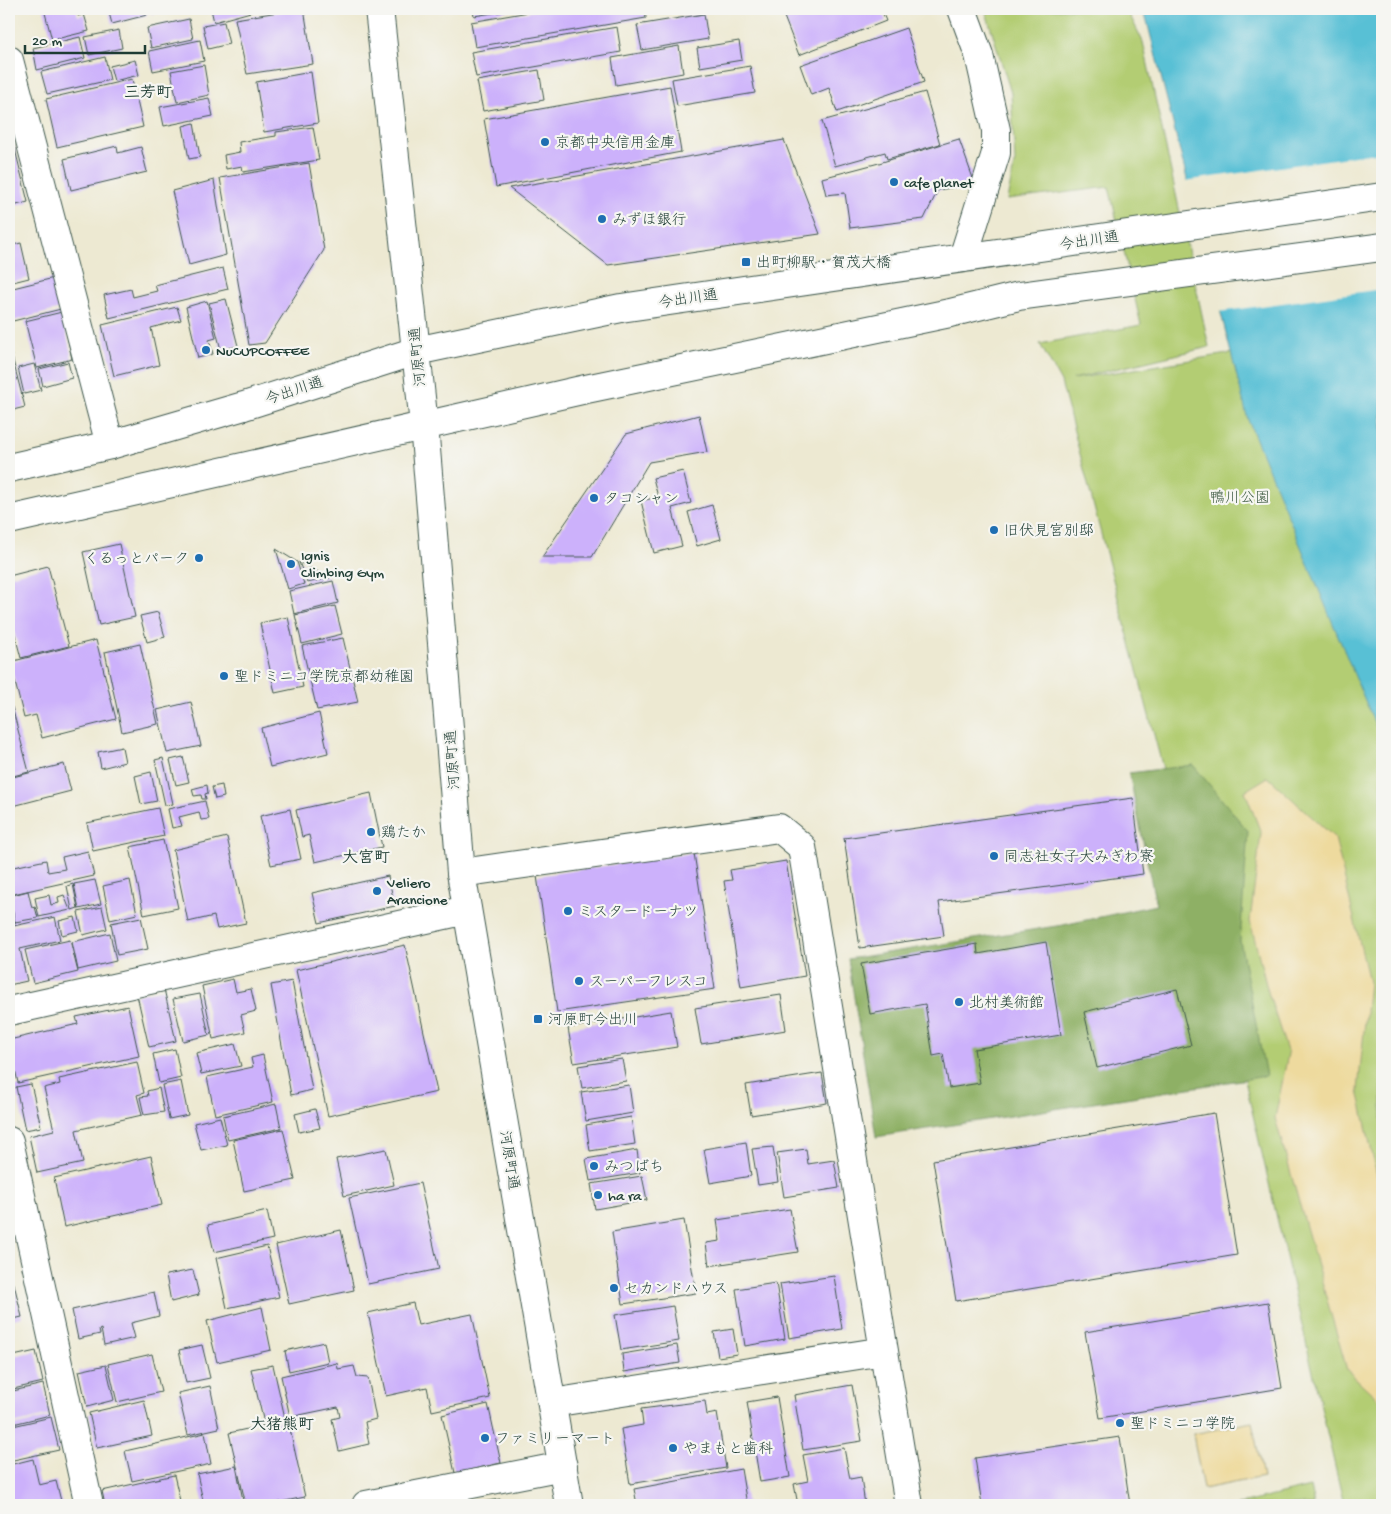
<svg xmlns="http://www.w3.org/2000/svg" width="1391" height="1514" font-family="'Gochi Hand','Klee One',sans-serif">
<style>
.green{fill:#b3cd73;stroke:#698554}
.forest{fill:#8eb065;stroke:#56764c}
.sand{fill:#eeda9e;stroke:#868c69}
.water{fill:#58c0d5;stroke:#3c7e84}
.pier{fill:#ede9d2}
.building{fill:#ccb1fb}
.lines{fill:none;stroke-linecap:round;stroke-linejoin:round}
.minor-casing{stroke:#3e574c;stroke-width:30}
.major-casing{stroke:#3e574c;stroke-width:30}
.minor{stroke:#fff;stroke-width:28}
.major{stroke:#fff;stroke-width:28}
.poi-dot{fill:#1f6fb2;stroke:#f6f6f2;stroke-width:2}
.labels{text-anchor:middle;stroke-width:4.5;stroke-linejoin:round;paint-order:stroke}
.poi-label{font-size:15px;fill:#1f3d34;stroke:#f6f6f2;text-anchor:start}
.street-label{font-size:15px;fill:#1f3d34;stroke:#f6f6f2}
.park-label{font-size:15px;fill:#3d5a41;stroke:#f6f6f2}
.neighbourhood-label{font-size:16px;font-weight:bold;fill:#1f3d34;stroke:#f6f6f2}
</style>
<rect width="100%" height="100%" fill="#f6f6f2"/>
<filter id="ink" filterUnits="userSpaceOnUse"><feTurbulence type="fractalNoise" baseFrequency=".02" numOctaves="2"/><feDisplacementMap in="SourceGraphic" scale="10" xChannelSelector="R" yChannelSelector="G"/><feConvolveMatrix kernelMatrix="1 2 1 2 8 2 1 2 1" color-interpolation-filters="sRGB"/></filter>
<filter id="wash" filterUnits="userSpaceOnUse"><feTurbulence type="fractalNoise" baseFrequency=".0096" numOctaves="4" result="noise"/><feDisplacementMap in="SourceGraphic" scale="20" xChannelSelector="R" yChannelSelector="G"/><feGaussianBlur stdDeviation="1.12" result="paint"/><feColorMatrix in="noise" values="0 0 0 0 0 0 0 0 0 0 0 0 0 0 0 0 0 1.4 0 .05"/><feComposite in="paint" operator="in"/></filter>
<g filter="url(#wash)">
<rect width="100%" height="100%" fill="#ede9d2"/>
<path class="green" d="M985,9H1127L1143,42L1209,347L1073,379L1382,329V1505H1344L1243,1072L1061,382L1040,344L1141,325L1109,187L1007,200L1015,161L1011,93Z
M1310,1487L1314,1505H1236Z"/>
<path class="forest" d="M1193,765L1248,831L1240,941L1266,1076L876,1137L848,959L1063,925L1156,905L1129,773Z"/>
<path class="sand" d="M1268,777L1335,838L1369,982L1358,1090L1382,1198V1403L1347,1370L1275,1118L1288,1054L1268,992L1250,921L1261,833L1245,791Z
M1252,1422L1263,1477L1203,1489L1193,1434Z"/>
<path class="water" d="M1142,9H1382V741L1248,420L1147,21Z"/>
<path class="pier" d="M1382,152V289L1218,312L1185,181Z"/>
<g id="blocks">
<path class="building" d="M44,9H76L78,16L84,14L89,31L52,40Z
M108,9H146L147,15L112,24Z
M151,9H171L152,14Z
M211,9H257L258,10L214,22Z
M297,9H304L313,64L247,74L235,19Z
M473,9H512V10L474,16Z
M546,9H645L646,18L475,47L471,22Z
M781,9H881L886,21L799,55Z
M704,14L708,39L642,50L637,25Z
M189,19L193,39L151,48L147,28Z
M224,22L229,44L208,49L203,26Z
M617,27L621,52L476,77L471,52Z
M906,28L924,82L837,112L829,88L811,95L800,65Z
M119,30L122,48L89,55L85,37Z
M80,37L85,58L37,70L33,48Z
M200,40L204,61L153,71L149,51Z
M739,41L742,60L700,67L697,48Z
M679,46L683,73L616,85L612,58Z
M105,57L110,80L47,94L41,72Z
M135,60L139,75L114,81L110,66Z
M204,65L209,95L177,102L171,71Z
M750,66L755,93L677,106L672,79Z
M539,70L544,100L483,111L477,81Z
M311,72L318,123L264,132L256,82Z
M132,79L143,127L57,147L46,99Z
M670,86L681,152L496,187L484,119Z
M925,92L940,144L887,159L885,152L835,166L822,121Z
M209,98L213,116L164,126L160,107Z
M194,123L200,157L189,159L183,126Z
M9,125L28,202L9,207Z
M313,127L319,160L243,172L242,166L226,169L224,155L240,152L239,142L276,136V132Z
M959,139L975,184L938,190L924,219L850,228L845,193L826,195L822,178L879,163Z
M784,140L820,234L608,265L509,188Z
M117,146L118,153L141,147L147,172L71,190L64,159Z
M309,163L324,250L265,343L249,345L220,178Z
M214,180L226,255L189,265L172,191Z
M9,225L14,243L9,244Z
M21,243L29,278L9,283V246Z
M223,268L228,289L109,318L104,295L131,289L133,297L157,291L155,285Z
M54,278L61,309L9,322V289Z
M226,299L238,346L221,350L209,303Z
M207,301L216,338L209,340L213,354L198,358L186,307Z
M177,307L181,320L151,328L159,365L114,376L102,325Z
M62,312L72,359L37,368L25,321Z
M9,345L25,407L9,411Z
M68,362L72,378L43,386L39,369Z
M34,364L41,390L24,394L18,368Z
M699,415L707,452L649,462L592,557H542L626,434Z
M683,471L691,503L672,508L682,546L654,553L641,501L658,497L653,478Z
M712,505L721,539L697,546L688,512Z
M119,544L135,617L99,625L83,552Z
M276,549L297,562L304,584L288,589Z
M299,562L330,578L307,583Z
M48,566L69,646L21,658L11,620H9V576Z
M333,581L338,603L294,614L289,591Z
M335,606L342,634L302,644L295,615Z
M158,612L165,637L147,642L140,616Z
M288,617L303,687L275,693L260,623Z
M343,638L358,702L317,710L302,646Z
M96,640L116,719L42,738L36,715L24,718L10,662Z
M140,644L158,724L122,732L105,652Z
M191,702L201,746L167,753L157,710Z
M12,707L29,772L9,777V708Z
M319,713L328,753L270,767L261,728Z
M122,747L125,762L101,768L98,752Z
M183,757L189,782L176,785L170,760Z
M163,758L173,804L165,805L155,760Z
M64,764L71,791L9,807V778Z
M151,772L157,801L141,804L135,776Z
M207,785L208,793L205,794L206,799H202L201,795L194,796L192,789Z
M222,785L224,797L215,799L212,787Z
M371,793L382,847L315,862L309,835L302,837L296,810Z
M1133,798L1143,874L939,902L944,936L860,948L844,838Z
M205,801L209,819L201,820L199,812L179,817L182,826L172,828L168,809Z
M158,808L164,836L93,851L87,823Z
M290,809L301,859L271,865L260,816Z
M227,837L246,923L217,929L214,916L188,922L173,850Z
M163,840L178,908L144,915L130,847Z
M88,851L94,876L9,895V868L46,860L48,872L65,869L62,857Z
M694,853L715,989L557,1012L537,876Z
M786,861L805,976L741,987L724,881L732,880L730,870Z
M388,876L395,906L319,923L312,893Z
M95,880L101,904L79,909L74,884Z
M130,880L137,914L110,920L103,886Z
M73,884L78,908L72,910L67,886Z
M28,891L32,908L35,907L38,918L15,922L11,904L15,923L9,924V896Z
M49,895L51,905L59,903L58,897L64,895L70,910L39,917L35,898Z
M102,907L107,929L83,935L78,912Z
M55,917L60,940L20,949L27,981L9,985V927Z
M75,917L78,931L62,935L59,921Z
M141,917L148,949L117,955L111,923Z
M110,933L116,961L78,970L72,942Z
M70,940L78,972L33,983L25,950Z
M1046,942L1061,1035L974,1049L980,1083L949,1088L943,1054L933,1056L925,1004L870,1014L861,964L977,944L978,954Z
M405,945L437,1092L328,1116L296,970Z
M233,979L236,992L251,989L256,1011L241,1015L245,1032L213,1039L202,986Z
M292,981L312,1090L291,1095L271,985Z
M164,989L176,1041L149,1047L137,995Z
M1177,989L1191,1045L1097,1068L1084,1012Z
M200,994L209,1035L183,1041L173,999Z
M781,995L786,1030L701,1044L695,1008Z
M128,1006L139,1056L18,1083L9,1040L78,1024L76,1017Z
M671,1011L677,1047L574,1063L568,1028Z
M235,1044L241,1066L201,1074L196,1053Z
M175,1049L181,1078L159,1083L153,1054Z
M263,1055L273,1102L215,1115L207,1077L253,1067L251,1058Z
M622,1059L626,1081L582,1088L578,1066Z
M137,1062L144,1093L137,1095L142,1115L76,1130L83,1163L37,1173L29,1136L54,1130L44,1088L60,1084L59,1079Z
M822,1073L827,1103L751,1115L746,1085Z
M181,1081L188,1115L169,1119L162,1085Z
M31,1084L41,1127L25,1130L16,1087Z
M629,1085L633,1113L586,1121L581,1092Z
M159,1088L164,1112L144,1115L140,1097L148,1096L147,1091Z
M276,1104L281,1128L228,1140L223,1116Z
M315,1109L320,1128L299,1132L295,1114Z
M1214,1113L1237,1255L956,1301L933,1160Z
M220,1117L227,1145L201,1150L194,1123Z
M631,1117L635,1144L590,1151L586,1125Z
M283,1129L295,1180L244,1191L233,1140Z
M746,1142L751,1176L710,1183L704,1149Z
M773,1147L778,1182L758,1185L752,1149Z
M386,1149L394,1185L344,1196L336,1159Z
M806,1149L808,1164L834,1160L839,1188L784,1197L777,1153Z
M637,1150L640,1173L590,1181L586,1159Z
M151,1156L162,1205L64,1227L54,1178Z
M642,1176L647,1200L595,1209L591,1184Z
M420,1183L439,1269L368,1284L349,1198Z
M790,1209L798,1252L709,1266L706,1243L720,1241L717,1220Z
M267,1211L273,1239L214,1252L208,1225Z
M684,1220L696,1293L623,1304L612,1232Z
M341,1230L354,1290L289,1304L276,1245Z
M267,1246L279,1297L227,1308L216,1258Z
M193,1270L199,1295L171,1302L166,1275Z
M834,1276L842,1329L789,1338L780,1284Z
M776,1283L785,1339L745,1346L736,1289Z
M14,1284L22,1317L9,1320V1285Z
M154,1292L159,1316L131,1323L135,1338L104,1345L101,1329L99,1330L100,1334L78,1339L72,1310Z
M1268,1302L1282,1388L1100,1418L1085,1332Z
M413,1303L418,1325L472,1314L490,1398L432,1411L427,1387L386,1396L368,1313Z
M673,1306L679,1341L621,1350L615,1315Z
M262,1307L271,1350L217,1362L207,1321Z
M733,1329L737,1354L718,1357L714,1332Z
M324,1342L328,1362L289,1371L285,1351Z
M202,1345L210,1378L186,1383L179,1350Z
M677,1345L680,1363L624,1372L622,1354Z
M36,1351L43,1382L9,1390V1357Z
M152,1354L161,1392L117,1402L108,1364Z
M337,1363L338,1369L354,1366L357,1377L368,1378L376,1419L365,1422L369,1444L339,1451L332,1419L340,1417L338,1407L290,1417L281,1376Z
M106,1365L114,1400L87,1407L79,1371Z
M273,1365L285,1418L264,1423L251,1369Z
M43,1384L50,1415L9,1425V1392Z
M852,1385L862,1441L803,1450L794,1395Z
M210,1386L219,1428L188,1435L178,1393Z
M777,1397L790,1477L760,1482L747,1402Z
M144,1400L152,1436L97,1448L89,1413Z
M705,1401L707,1415L717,1413L726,1468L630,1484L621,1429L643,1425L641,1409Z
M488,1404L501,1463L455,1473L442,1415Z
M51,1417L59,1450L9,1461V1427Z
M288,1420L305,1497L266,1505H246L229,1433Z
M205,1433L211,1464L132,1481L125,1451Z
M1120,1437L1130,1505H982L975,1458Z
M844,1448L850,1479L861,1477L865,1505H798L794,1484L808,1481L803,1455Z
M33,1459L39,1485L56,1481L62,1505H9V1465Z
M236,1466L244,1505H204L197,1474Z
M741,1469L747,1505H637L634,1489Z
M174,1475L181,1505H105L102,1491Z
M500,1499L502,1505H470L469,1504Z"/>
</g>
</g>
<g filter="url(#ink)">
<use href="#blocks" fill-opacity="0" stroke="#3e574c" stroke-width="1"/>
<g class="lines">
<defs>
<path id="minor" d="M962,9L979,55L996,130V153L963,258
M9,60L110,445
M461,873L779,828L802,847L909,1505
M9,1011L467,910
M9,1141L89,1505
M552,1403L884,1351
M366,1505L563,1466"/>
<path id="major" d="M379,9L424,425L461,873L569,1505
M9,468L110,445L244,406L416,351L621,308L1382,197
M9,520L586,389L950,313L1019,296L1382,247"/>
</defs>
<use href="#minor" class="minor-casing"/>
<use href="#major" class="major-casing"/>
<use href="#minor" class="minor"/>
<use href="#major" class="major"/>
</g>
</g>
<g class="poi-dot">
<circle cx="545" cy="142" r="5"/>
<circle cx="894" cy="182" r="5"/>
<circle cx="602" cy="219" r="5"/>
<rect x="741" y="257" width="10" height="10" rx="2.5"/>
<circle cx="206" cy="350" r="5"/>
<circle cx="594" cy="498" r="5"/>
<circle cx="994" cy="530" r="5"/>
<circle cx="199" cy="558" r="5"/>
<circle cx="291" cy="564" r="5"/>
<circle cx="224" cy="676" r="5"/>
<circle cx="371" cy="832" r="5"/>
<circle cx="994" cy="856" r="5"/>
<circle cx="377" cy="891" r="5"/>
<circle cx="568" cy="911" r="5"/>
<circle cx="579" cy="981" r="5"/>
<circle cx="959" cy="1002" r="5"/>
<rect x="533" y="1014" width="10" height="10" rx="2.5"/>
<circle cx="594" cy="1166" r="5"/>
<circle cx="598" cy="1195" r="5"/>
<circle cx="614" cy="1288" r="5"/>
<circle cx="1120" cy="1423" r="5"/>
<circle cx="485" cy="1438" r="5"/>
<circle cx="673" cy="1448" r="5"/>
</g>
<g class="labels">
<g class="poi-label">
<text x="555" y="147">京都中央信用金庫</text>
<text x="904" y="187">cafe planet</text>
<text x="612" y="224">みずほ銀行</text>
<text x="756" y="267">出町柳駅・賀茂大橋</text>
<text x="216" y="355">NuCUPCOFFEE</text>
<text x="604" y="503">タコシャン</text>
<text x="1004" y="535">旧伏見宮別邸</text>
<text x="301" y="560">Ignis<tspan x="301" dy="17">Climbing Gym</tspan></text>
<text x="189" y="563" text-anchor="end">くるっとパーク</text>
<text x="234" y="681">聖ドミニコ学院京都幼稚園</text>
<text x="381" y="837">鶏たか</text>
<text x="1004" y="861">同志社女子大みぎわ寮</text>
<text x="387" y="887">Veliero<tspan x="387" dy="17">Arancione</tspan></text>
<text x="578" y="916">ミスタードーナツ</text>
<text x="589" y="986">スーパーフレスコ</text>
<text x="969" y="1007">北村美術館</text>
<text x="548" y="1024">河原町今出川</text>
<text x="604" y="1171">みつばち</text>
<text x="608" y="1200">ha ra</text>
<text x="624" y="1293">セカンドハウス</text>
<text x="1130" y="1428">聖ドミニコ学院</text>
<text x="495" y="1443">ファミリーマート</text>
<text x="683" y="1453">やまもと歯科</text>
</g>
<g class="street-label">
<text transform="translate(1089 240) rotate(-8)" y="5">今出川通</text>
<text transform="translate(688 298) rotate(-8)" y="5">今出川通</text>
<text transform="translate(417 357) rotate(-96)" y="5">河原町通</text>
<text transform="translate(294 390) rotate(-18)" y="5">今出川通</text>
<text transform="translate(452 760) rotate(-94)" y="5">河原町通</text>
<text transform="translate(510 1160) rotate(81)" y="5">河原町通</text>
</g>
<g class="park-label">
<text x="1240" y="502">鴨川公園</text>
</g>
<g class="neighbourhood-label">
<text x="148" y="97">三芳町</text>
<text x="366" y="862">大宮町</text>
<text x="282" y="1429">大猪熊町</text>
</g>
</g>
<rect width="1391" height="1514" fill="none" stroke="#f6f6f2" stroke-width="30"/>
<path d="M25 45v8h120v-8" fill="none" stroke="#1f3d34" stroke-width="2.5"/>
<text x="32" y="45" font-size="15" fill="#1f3d34" stroke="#f6f6f2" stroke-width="4" paint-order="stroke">20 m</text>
</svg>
